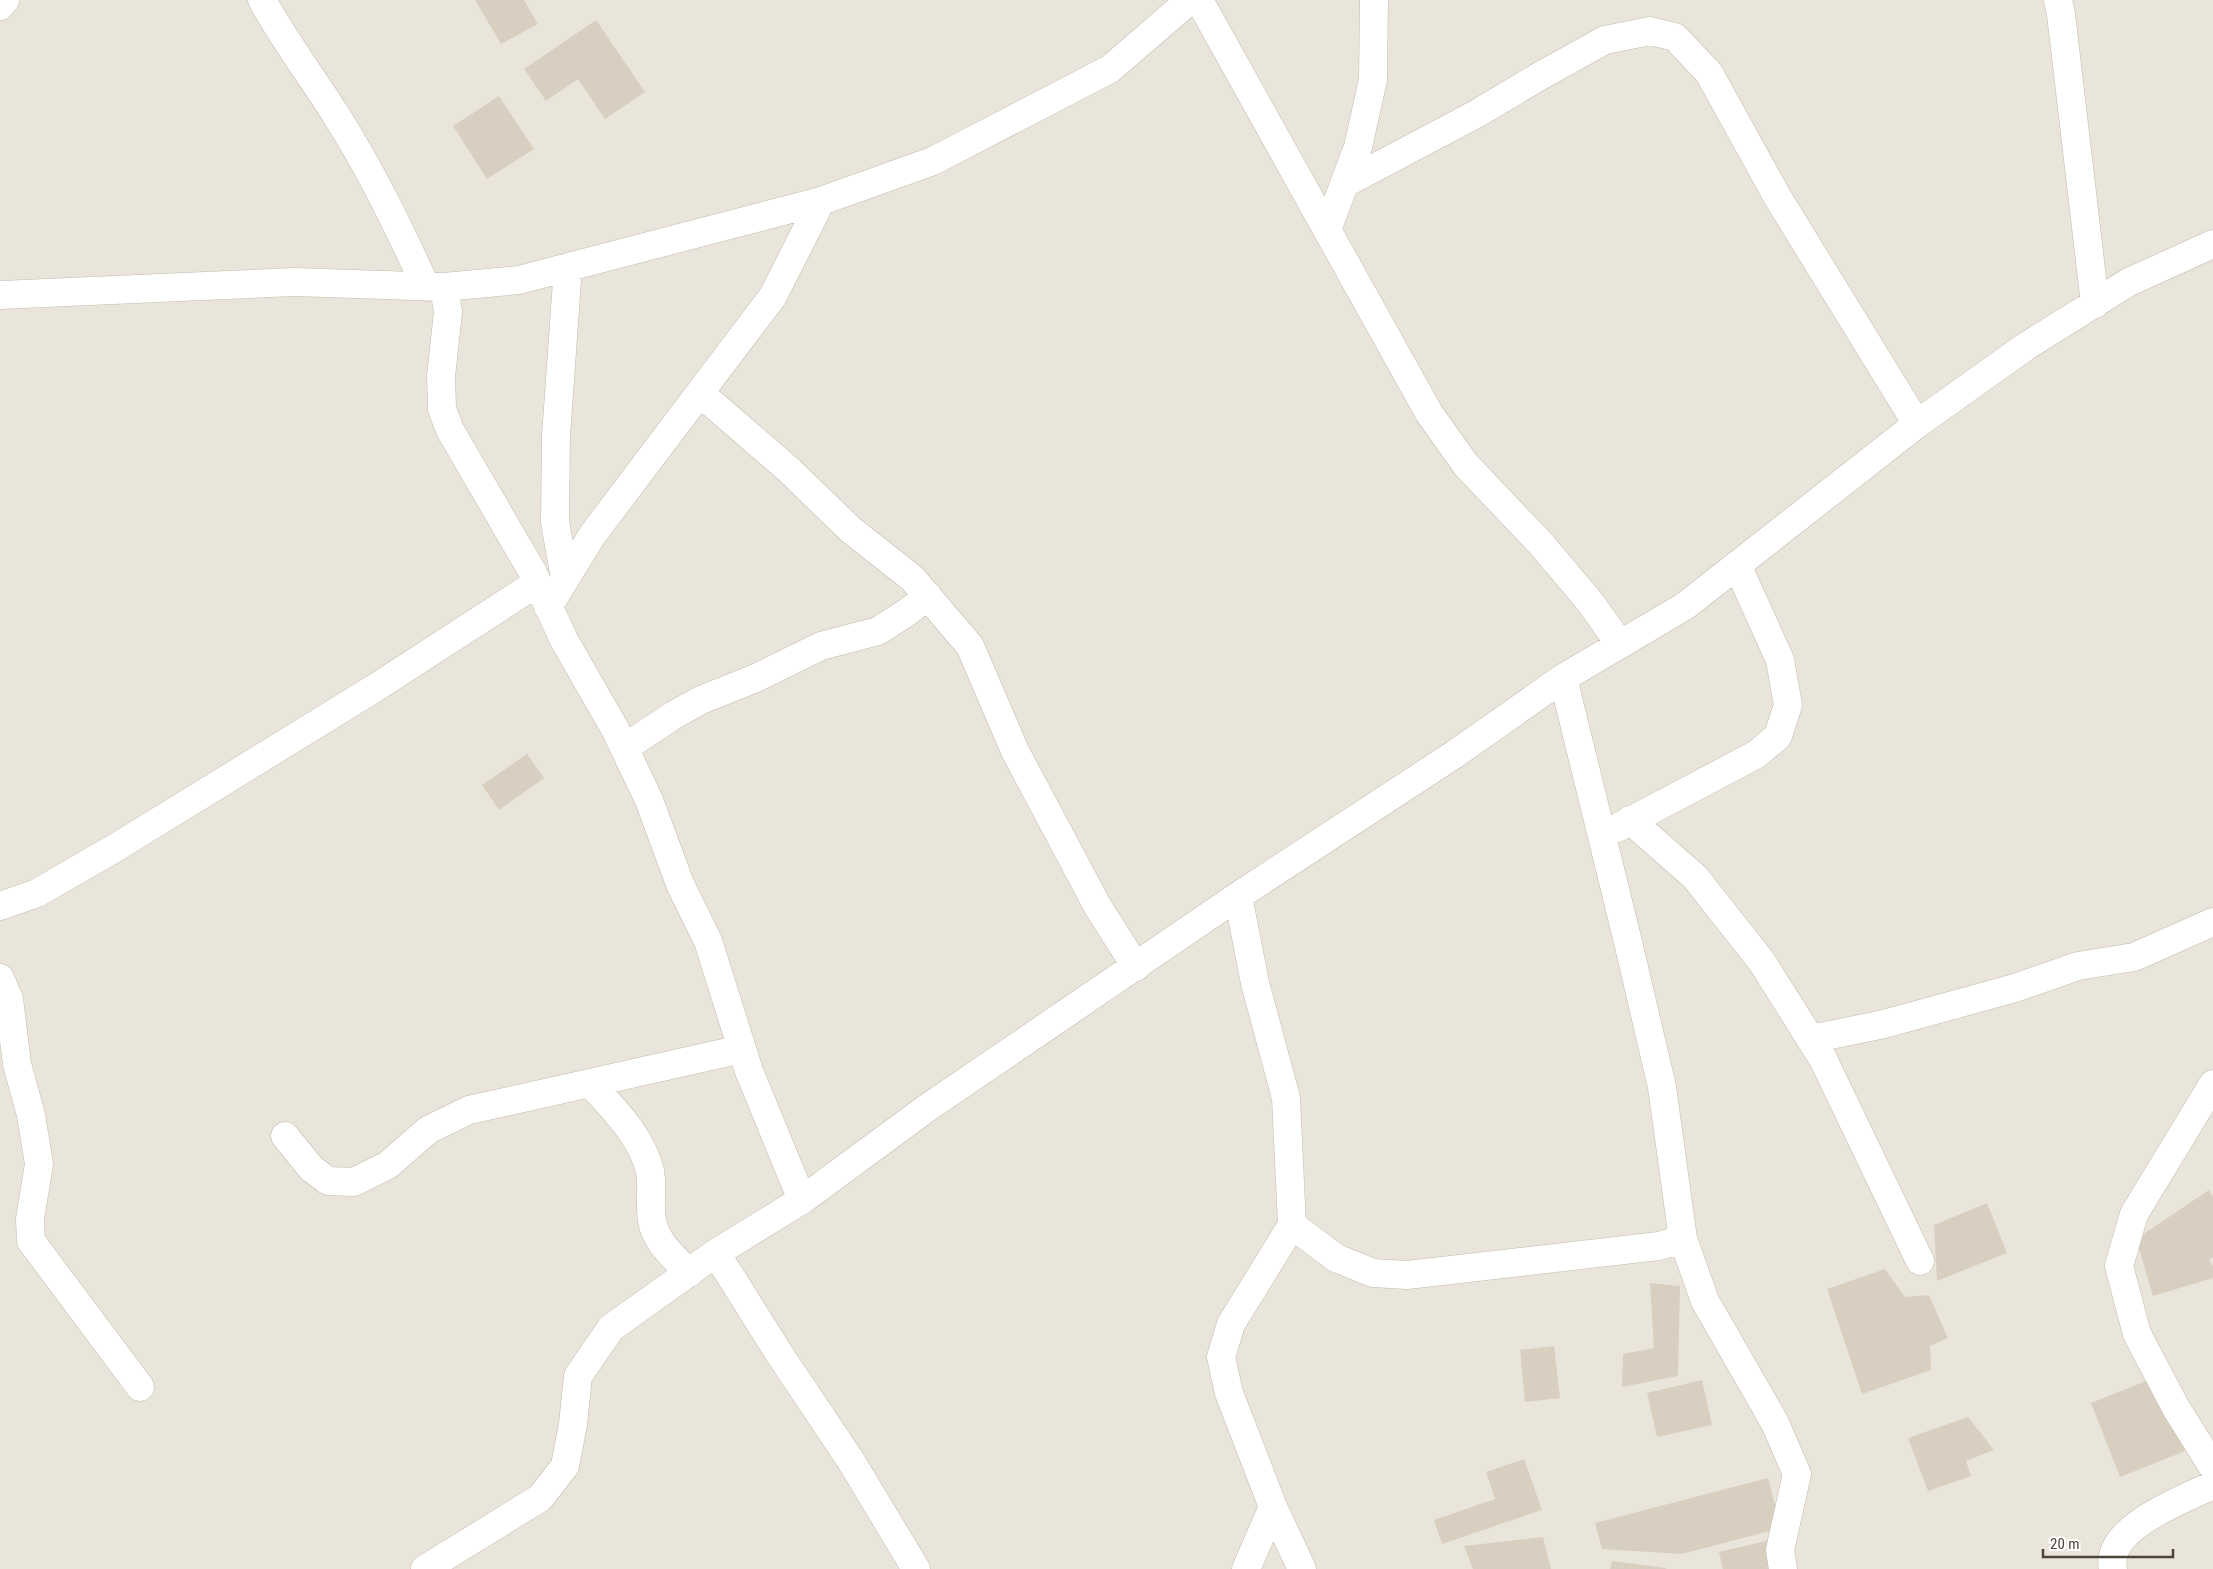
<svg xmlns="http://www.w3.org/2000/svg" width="2213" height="1569" font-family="'Roboto Condensed',sans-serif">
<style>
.residential{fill:#eae5da}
.building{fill:#d8cfc1}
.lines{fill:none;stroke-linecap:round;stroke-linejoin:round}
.minor-casing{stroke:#c2bbae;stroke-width:29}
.minor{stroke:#fff;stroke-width:28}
</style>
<rect width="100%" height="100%" fill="#f6f3ec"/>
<path class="residential" d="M0,0H2213V1569H0Z"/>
<path class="building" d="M475,0H524L538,24L501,44Z
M596,20L645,92L605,119L578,79L546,101L524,69Z
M499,96L534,149L487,179L453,126Z
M527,754L544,778L499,810L482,785Z
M2209,1190L2213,1196V1257L2209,1260L2213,1266V1278L2153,1296L2136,1239Z
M1987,1203L2007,1253L1937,1281L1934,1225Z
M1885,1269L1905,1297L1929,1295L1948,1338L1930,1346L1931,1370L1862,1394L1827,1289Z
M1650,1283L1680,1286L1678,1376L1622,1387L1623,1354L1654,1348Z
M1554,1346L1560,1398L1525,1402L1520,1350Z
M2156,1377L2185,1451L2120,1477L2091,1403Z
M1702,1380L1712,1425L1657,1437L1647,1393Z
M1968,1417L1994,1450L1966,1461L1971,1476L1928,1491L1908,1438Z
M1524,1459L1542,1510L1442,1544L1434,1520L1495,1499L1486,1472Z
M1768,1478L1781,1528L1682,1554L1602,1549L1595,1523Z
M1543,1537L1551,1569H1473L1464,1546Z
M1770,1540L1777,1569H1723L1719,1552Z
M1612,1561L1666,1568V1569H1610Z"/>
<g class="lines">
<defs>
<path id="minor" d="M262,0C284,40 312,77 336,115C371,170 399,228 426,287
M1199,0L1429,413L1466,465L1542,545L1590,602L1620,644
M2058,0L2061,14L2095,304
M0,6L5,0
M1344,184L1478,113L1540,76L1605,40L1650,31L1675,37L1709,73L1778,198L1917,424
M1327,230L1358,147L1373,80L1374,0
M444,287L448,312L441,376L442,409L450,430L532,571L564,640L615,729L649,800L680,884L708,941L749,1071L802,1200
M0,295L294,282L444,287L519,280L821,201L933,161L1110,69L1190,0
M700,393L788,469L851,530L912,578L970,646L1015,751L1098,907L1136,967
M565,579L555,522L556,436L568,267
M548,607L593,534L773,296L821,201
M1563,678L1628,942L1662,1087L1683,1239L1705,1301L1775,1423L1797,1474L1780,1550L1783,1569
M624,748L674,715L701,700L756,678L821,646L878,631L906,613L928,596
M1630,820L1695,877L1762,962L1823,1059L1920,1261
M1617,828L1757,754L1778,736L1788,705L1780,660L1737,565
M1238,896L1255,983L1286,1098L1292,1225L1231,1324L1221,1357L1229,1393L1273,1507L1302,1569
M0,906L37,893L115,848L375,688L537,583
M0,978L9,999L17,1064L31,1115L39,1164L30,1219L31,1241L140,1387
M1811,1039L1884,1024L2015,988L2078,966L2134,957L2213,922
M590,1083C613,1108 642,1137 650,1171C653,1187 649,1204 652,1220C655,1242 675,1258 689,1273
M2213,1084L2134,1214L2119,1266L2137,1334L2176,1408L2213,1467
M285,1136L311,1168L328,1181L354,1182L388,1165L428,1130L469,1110L742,1049
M1292,1225L1336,1258L1373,1273L1407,1275L1659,1246L1683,1239
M716,1253L780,1355L851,1461L916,1569
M425,1569L540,1498L565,1466L573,1424L578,1376L611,1328L716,1253L802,1200L927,1108L1238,896L1455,754L1563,678L1685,606L1917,424L2025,347L2129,282L2213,244
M1246,1569L1273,1507
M2113,1569C2104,1528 2184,1499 2213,1485"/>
</defs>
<use href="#minor" class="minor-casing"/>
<use href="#minor" class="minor"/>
</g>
<path d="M2043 1549v8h130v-8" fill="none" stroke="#4b4439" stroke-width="2.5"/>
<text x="2050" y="1549" font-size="15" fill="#4b4439" stroke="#ffffff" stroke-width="4" paint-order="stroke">20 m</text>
</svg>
